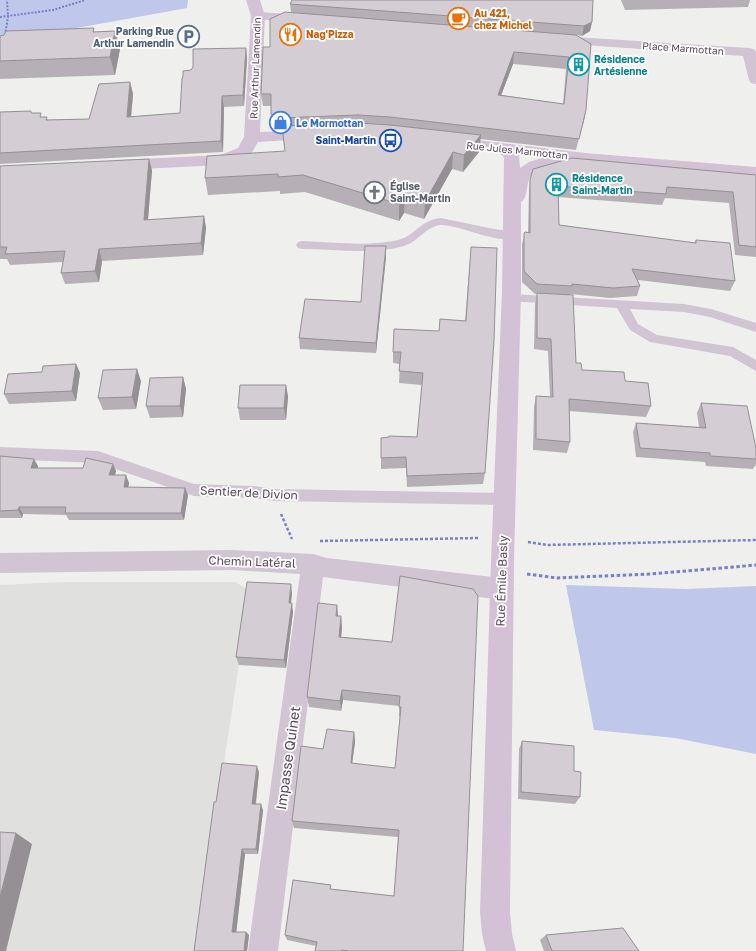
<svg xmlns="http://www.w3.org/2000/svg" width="756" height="951" font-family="'Golos Text',sans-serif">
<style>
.education{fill:#e0e1de}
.green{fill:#bfc8ea}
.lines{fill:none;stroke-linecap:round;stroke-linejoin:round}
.path-far2{stroke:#7a80c5;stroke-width:2;stroke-dasharray:2 1.5;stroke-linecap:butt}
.path-far1{stroke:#7a80c5;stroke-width:2.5;stroke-dasharray:3 2;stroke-linecap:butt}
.path{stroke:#7a80c5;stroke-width:3;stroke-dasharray:3.5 2.5;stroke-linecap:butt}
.lane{fill:#d1c5d3;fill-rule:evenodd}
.street{fill:#d1c5d3;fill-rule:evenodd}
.secondary{fill:#d3c1d5;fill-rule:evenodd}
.wall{fill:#b6b0b6;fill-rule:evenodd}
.shaded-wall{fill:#949094}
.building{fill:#d4cdd4;stroke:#949094;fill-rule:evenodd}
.labels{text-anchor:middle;stroke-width:3.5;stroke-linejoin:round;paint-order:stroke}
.far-food-label{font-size:10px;font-weight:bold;fill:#c56008;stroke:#fff;text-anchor:start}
.far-service-label{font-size:10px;font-weight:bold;fill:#4e5e75;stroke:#fff;text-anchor:end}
.far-street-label{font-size:10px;fill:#574759;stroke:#fff}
.far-culture-label{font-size:10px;font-weight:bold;fill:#0d838f;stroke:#fff;text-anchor:start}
.far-shop-label{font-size:10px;font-weight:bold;fill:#366cbe;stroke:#fff;text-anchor:start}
.far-transit-label{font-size:10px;font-weight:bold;fill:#164399;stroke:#fff;text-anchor:end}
.far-worship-label{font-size:10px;font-weight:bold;fill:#5b616d;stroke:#fff;text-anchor:start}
.street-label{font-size:12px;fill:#574759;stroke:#fff}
.near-street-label{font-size:14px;fill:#574759;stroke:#fff}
</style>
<rect width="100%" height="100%" fill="#eff0ed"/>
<path class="education" d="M62,582H236L250,592L225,756L199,951H0V585Z"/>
<path class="green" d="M0,0H188L187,8L0,42Z
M566,585L686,589L756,586V754L675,738L594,730Z"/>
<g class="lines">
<path class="path-far2" d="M0,17L53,10L85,0
M5,35L8,17L7,0"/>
<path class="path-far1" d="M281,514L292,539
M320,541L479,538
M528,542L547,545L756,540"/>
<path class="path" d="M527,574L557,578L651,574L756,565"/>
<path class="lane" d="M441,218L494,229L517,232L519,235L517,238C494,244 465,226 441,225C426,226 418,242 404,246C372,255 335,249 302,249L298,248L296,245L298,242L302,241C333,242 367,247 398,240C415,236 420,220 441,218Z
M512,294L684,304L711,309L756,323V332L710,317L684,312L630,309L638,324L657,335L733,347L756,360V371L730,356L650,342L630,330L617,308L508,301L506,298L508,295Z
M0,447L98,451L194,484L254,486L275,489L504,493L509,495L511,499L509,503L504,505L275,501L254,498L194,496L98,463L0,459Z"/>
<path class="street" d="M258,12L305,15L310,16L312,19L310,22L305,23L253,19L251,16L253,13Z
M559,36L749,48L754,49L756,52V84L751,83L749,80L743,56L554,43L552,40L554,37Z
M232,550L313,554L327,558L502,578L510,581L514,589L510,597L502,600L323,577L278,951H248L300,574L232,570L0,573V553Z"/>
<path class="secondary" d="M246,0H260L265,16L260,132L313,130L319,132L321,135L319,138L258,142L251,154L223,165L120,170L114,169L112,165L114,161L120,160L221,155L238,148L244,137L251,16Z
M451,137L585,153L756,167V177L568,161L567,163C555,166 540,166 531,176C525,184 529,197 521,202V291L514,561L510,912L512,934L516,951H486L482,934L480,912L491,561L502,291L504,159L503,156L497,152L445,145L443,142L445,139ZM519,155L542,158L529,162L520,168Z"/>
</g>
<path class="wall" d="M621,0H750L748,7L625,10Z
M290,4L592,22L590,31L582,36L577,35L586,110L576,150L480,139L479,152L463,172L452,169L424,219L404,213L399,221L305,192L280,194V191L208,195L205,178L285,151L282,130H280L272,125L271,106H263L261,94L270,47L291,12ZM513,64L566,69L563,104L501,95Z
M115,31L120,49L115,75L0,79V36Z
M246,48L247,59L244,106L224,107L223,152L0,164V113H32L49,120L89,119L130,82L133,94L131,117L180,113L183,77L191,70Z
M0,166L152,170L148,220L204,216L206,228L203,255L102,261L99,282L65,284L61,273L63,262L10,265L7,259H0Z
M756,175V257L735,255L729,203L665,198L662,205L558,197L559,225L694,243L696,240L735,281L730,291L638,280L640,286L637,296L610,298L570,294L576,363L582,370L625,381L651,406L646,417L569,411L570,442L567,453L533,450L534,407L536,396L550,397L548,351L534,349L535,304L537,294H535L522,282V244L525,232H528L529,191L530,180Z
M386,246V257L376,353L300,349L299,338L361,302Z
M471,247L485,473L483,484L407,487L406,468L381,469V438L417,437L422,385L399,383L400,364L393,363V352L439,331L440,319L465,321Z
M76,364L80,373L76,401L9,404L4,394L42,372Z
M183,377L186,389L183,417L150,418L146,406Z
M141,381L136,409L103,410L98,398Z
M286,385L288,397L286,420H240L238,408Z
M701,403L756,448V464L753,469L706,466L705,462L636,457L633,432L636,423L699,427L697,413Z
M0,456L38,466V468H83L113,464L116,471L115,475L129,483L128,487L185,488L188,495L184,520H69L66,515L23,514L22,518H0Z
M292,593L291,603L293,612L286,668L239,665L236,657Z
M337,605L338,616H341L342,628L341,637L392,642L463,951H315L316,946L287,940L285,935L332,889L394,896L398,837L294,828L292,821L323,749L354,732L355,742L352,764L395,768L400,717L399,716V706L343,700L341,711L309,707L307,697Z
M522,741L574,771L580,797L575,804L518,799L519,749Z
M259,772L256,804L263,810L258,854H245L236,932H246L249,935L247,951H194L216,802Z
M546,935L639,951H544L540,940Z"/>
<path class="shaded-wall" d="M592,22L590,31L582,36L584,26Z
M115,31L120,49L115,75L110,57Z
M246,48L247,59L244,106L243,95Z
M514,52L513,64L497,106L498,95Z
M130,82L133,94L130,129L127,117Z
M222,96L224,107L223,152L221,141Z
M586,110L584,121L576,150L579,139Z
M481,135L479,152L463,172L464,155Z
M453,152L452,169L424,219L425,202Z
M149,159L152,170L147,231L144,220Z
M405,196L404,213L399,221V204Z
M204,216L206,228L203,255L201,243Z
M386,246V257L376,353V343Z
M99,249L102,261L99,282L95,271Z
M76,364L80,373L76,401L72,391Z
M137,369L141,381L136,409L132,397Z
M183,377L186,389L183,417L180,406Z
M286,385L288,397L286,420L284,408Z
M34,459L38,466L35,476L31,468Z
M113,464L116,471L113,482L109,475Z
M126,475L129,483L127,494L124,487Z
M185,488L188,495L184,520L181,513Z
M19,507L23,514L22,518L18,510Z
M291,584L292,593L290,612L289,603Z
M292,603L293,612L286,668L284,660Z
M337,605L338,617L336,616Z
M341,616L342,628L340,648L339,637Z
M342,690L343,700L341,711L340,701Z
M354,732L355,742L351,772V763Z
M257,766L259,772L255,809L252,804Z
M261,804L263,810L258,854L256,849Z
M16,833L32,844L6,951H0V897Z
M242,849L245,854L236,935L232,932Z
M246,932L249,935L247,951H244Z"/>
<path class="building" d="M292,0H593L592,22L584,26L290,4Z
M285,12L576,35L591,44L586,110L579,139L390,117L358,115L279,118L271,114V94H261L263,47H270V19ZM514,52L569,57L564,104L498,95Z
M94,28L93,32L115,31L110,57L0,61V36L4,35L6,31Z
M246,48L243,95L222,96L221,141L0,153V112L31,111V113H41L40,117H47L46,120L89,119L99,84L130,82L127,117L180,113L182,78L183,77V71L191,70L193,67V49Z
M358,123L390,125L481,135L464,155L453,152L425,202L405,196L399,204L303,175L278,177V174L205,178L207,156L285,151L282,126Z
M572,158L756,175V247L739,245L733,192L667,187L666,194L558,186L559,225L696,243V240L730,243L735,281L632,269L640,286L613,288L572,284V286L537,284L524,271V233L525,232L530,233V180L533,169Z
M149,159L144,220L204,216L201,243L99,249L95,271L61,273L65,251L5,254L7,247H0V166Z
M365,246H386L376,343L299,338L305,299L361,302Z
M471,247L497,248L494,341L485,473L407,476L406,457L381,458V438L389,437V436L417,437L423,373L399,371L401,352H393L394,329L439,331L440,319L466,321Z
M537,293L573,295L576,363H581L582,370L624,372L625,381L648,383L651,406L569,399L570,442L536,439V396L553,397L551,339L537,338Z
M76,364L72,391L4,394L8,374L42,372L43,366Z
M137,369L132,397L98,398L103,370Z
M183,377L180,406H146L150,378Z
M240,385H286L284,408H238Z
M701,403L747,406L756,448V459L710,456V453L640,448L636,423L706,428Z
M0,456L34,459L31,468H83L86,458L113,464L109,475H126L124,487L185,488L181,513H65L66,507H19L18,510L0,511Z
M400,576L473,589L478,596L463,951H349L342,950V951H315L317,942L285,935L293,880L331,885L330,889L394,896L399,830L292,821L301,746L323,749L327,729L354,732L351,763L395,768L401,707H399L400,696L342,690L340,701L307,697L318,603L337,605L336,616H341L339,637L392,642Z
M247,582L291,584L289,603H292L284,660L236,657Z
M522,741L574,746V771L581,772L580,797L521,792Z
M222,763L257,766L252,804H261L256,849H242L232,932H246L244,951H194L214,802H216Z
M0,832L16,833L0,897Z
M623,928L639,951H552L546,935Z"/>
<defs>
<symbol id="cafe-ring" viewBox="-11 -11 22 22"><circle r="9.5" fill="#fff" stroke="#e8710a" stroke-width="1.5"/><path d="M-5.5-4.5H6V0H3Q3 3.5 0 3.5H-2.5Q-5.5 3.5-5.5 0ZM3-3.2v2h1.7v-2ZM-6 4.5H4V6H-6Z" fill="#e8710a"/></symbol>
<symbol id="restaurant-ring" viewBox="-11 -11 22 22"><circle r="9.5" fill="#fff" stroke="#e8710a" stroke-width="1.5"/><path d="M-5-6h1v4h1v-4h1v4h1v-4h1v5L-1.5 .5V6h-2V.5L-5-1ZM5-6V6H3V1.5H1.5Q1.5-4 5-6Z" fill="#e8710a"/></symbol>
<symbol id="parking-ring" viewBox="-11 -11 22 22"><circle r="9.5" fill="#fff" stroke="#5c6f8a" stroke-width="1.5"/><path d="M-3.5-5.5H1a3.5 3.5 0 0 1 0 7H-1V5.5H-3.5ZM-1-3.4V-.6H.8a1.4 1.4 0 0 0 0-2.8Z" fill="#5c6f8a"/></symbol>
<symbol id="building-ring" viewBox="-11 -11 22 22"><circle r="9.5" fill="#fff" stroke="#0f9aa8" stroke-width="1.5"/><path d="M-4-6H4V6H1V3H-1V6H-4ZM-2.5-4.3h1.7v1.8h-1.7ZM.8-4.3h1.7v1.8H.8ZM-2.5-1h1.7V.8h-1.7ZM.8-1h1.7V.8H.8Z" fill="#0f9aa8"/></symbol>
<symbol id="shop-ring" viewBox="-11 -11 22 22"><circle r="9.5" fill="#fff" stroke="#3f7fe0" stroke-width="1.5"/><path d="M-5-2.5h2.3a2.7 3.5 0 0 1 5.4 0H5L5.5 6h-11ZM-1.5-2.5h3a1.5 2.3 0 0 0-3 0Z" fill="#3f7fe0"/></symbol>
<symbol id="bus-ring" viewBox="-11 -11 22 22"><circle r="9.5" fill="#fff" stroke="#1a4fb4" stroke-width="1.5"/><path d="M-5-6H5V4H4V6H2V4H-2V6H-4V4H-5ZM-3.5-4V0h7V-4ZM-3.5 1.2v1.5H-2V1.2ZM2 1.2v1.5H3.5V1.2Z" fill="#1a4fb4"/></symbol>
<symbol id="church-ring" viewBox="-11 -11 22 22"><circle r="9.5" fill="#fff" stroke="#6b7280" stroke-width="1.5"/><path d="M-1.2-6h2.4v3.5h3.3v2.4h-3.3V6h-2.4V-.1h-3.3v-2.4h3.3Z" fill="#6b7280"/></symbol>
</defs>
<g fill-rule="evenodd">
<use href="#cafe-ring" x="446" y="6" width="25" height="25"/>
<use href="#restaurant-ring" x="278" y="22" width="25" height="25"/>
<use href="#parking-ring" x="176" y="24" width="25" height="25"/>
<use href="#building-ring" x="566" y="52" width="25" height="25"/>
<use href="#shop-ring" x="268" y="110" width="25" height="25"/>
<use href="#bus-ring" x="378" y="128" width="25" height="25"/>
<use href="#building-ring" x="544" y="172" width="25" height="25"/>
<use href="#church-ring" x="362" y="180" width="25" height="25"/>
</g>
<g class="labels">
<g class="far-food-label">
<text x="474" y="17">Au 421,<tspan x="474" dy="12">chez Michel</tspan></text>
<text x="306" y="38">Nag'Pizza</text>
</g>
<g class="far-service-label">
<text x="174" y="35">Parking Rue<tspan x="174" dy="12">Arthur Lamendin</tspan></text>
</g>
<g class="far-street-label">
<text transform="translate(683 48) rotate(4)" y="4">Place Marmottan</text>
<text transform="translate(255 68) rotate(-88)" y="4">Rue Arthur Lamendin</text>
<text transform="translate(517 150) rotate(6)" y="4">Rue Jules Marmottan</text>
</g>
<g class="far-culture-label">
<text x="594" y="63">Résidence<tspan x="594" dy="12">Artésienne</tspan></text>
<text x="572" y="182">Résidence<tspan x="572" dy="12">Saint-Martin</tspan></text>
</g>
<g class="far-shop-label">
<text x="296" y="127">Le Mormottan</text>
</g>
<g class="far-transit-label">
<text x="376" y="144">Saint-Martin</text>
</g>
<g class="far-worship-label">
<text x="390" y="190">Église<tspan x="390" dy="12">Saint-Martin</tspan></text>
</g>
<g class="street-label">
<text transform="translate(249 493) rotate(3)" y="4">Sentier de Divion</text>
<text transform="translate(252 562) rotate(2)" y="4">Chemin Latéral</text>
<text transform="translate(502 581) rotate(-88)" y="4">Rue Émile Basly</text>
</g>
<g class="near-street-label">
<text transform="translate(288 758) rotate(-82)" y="5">Impasse Quinet</text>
</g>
</g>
</svg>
